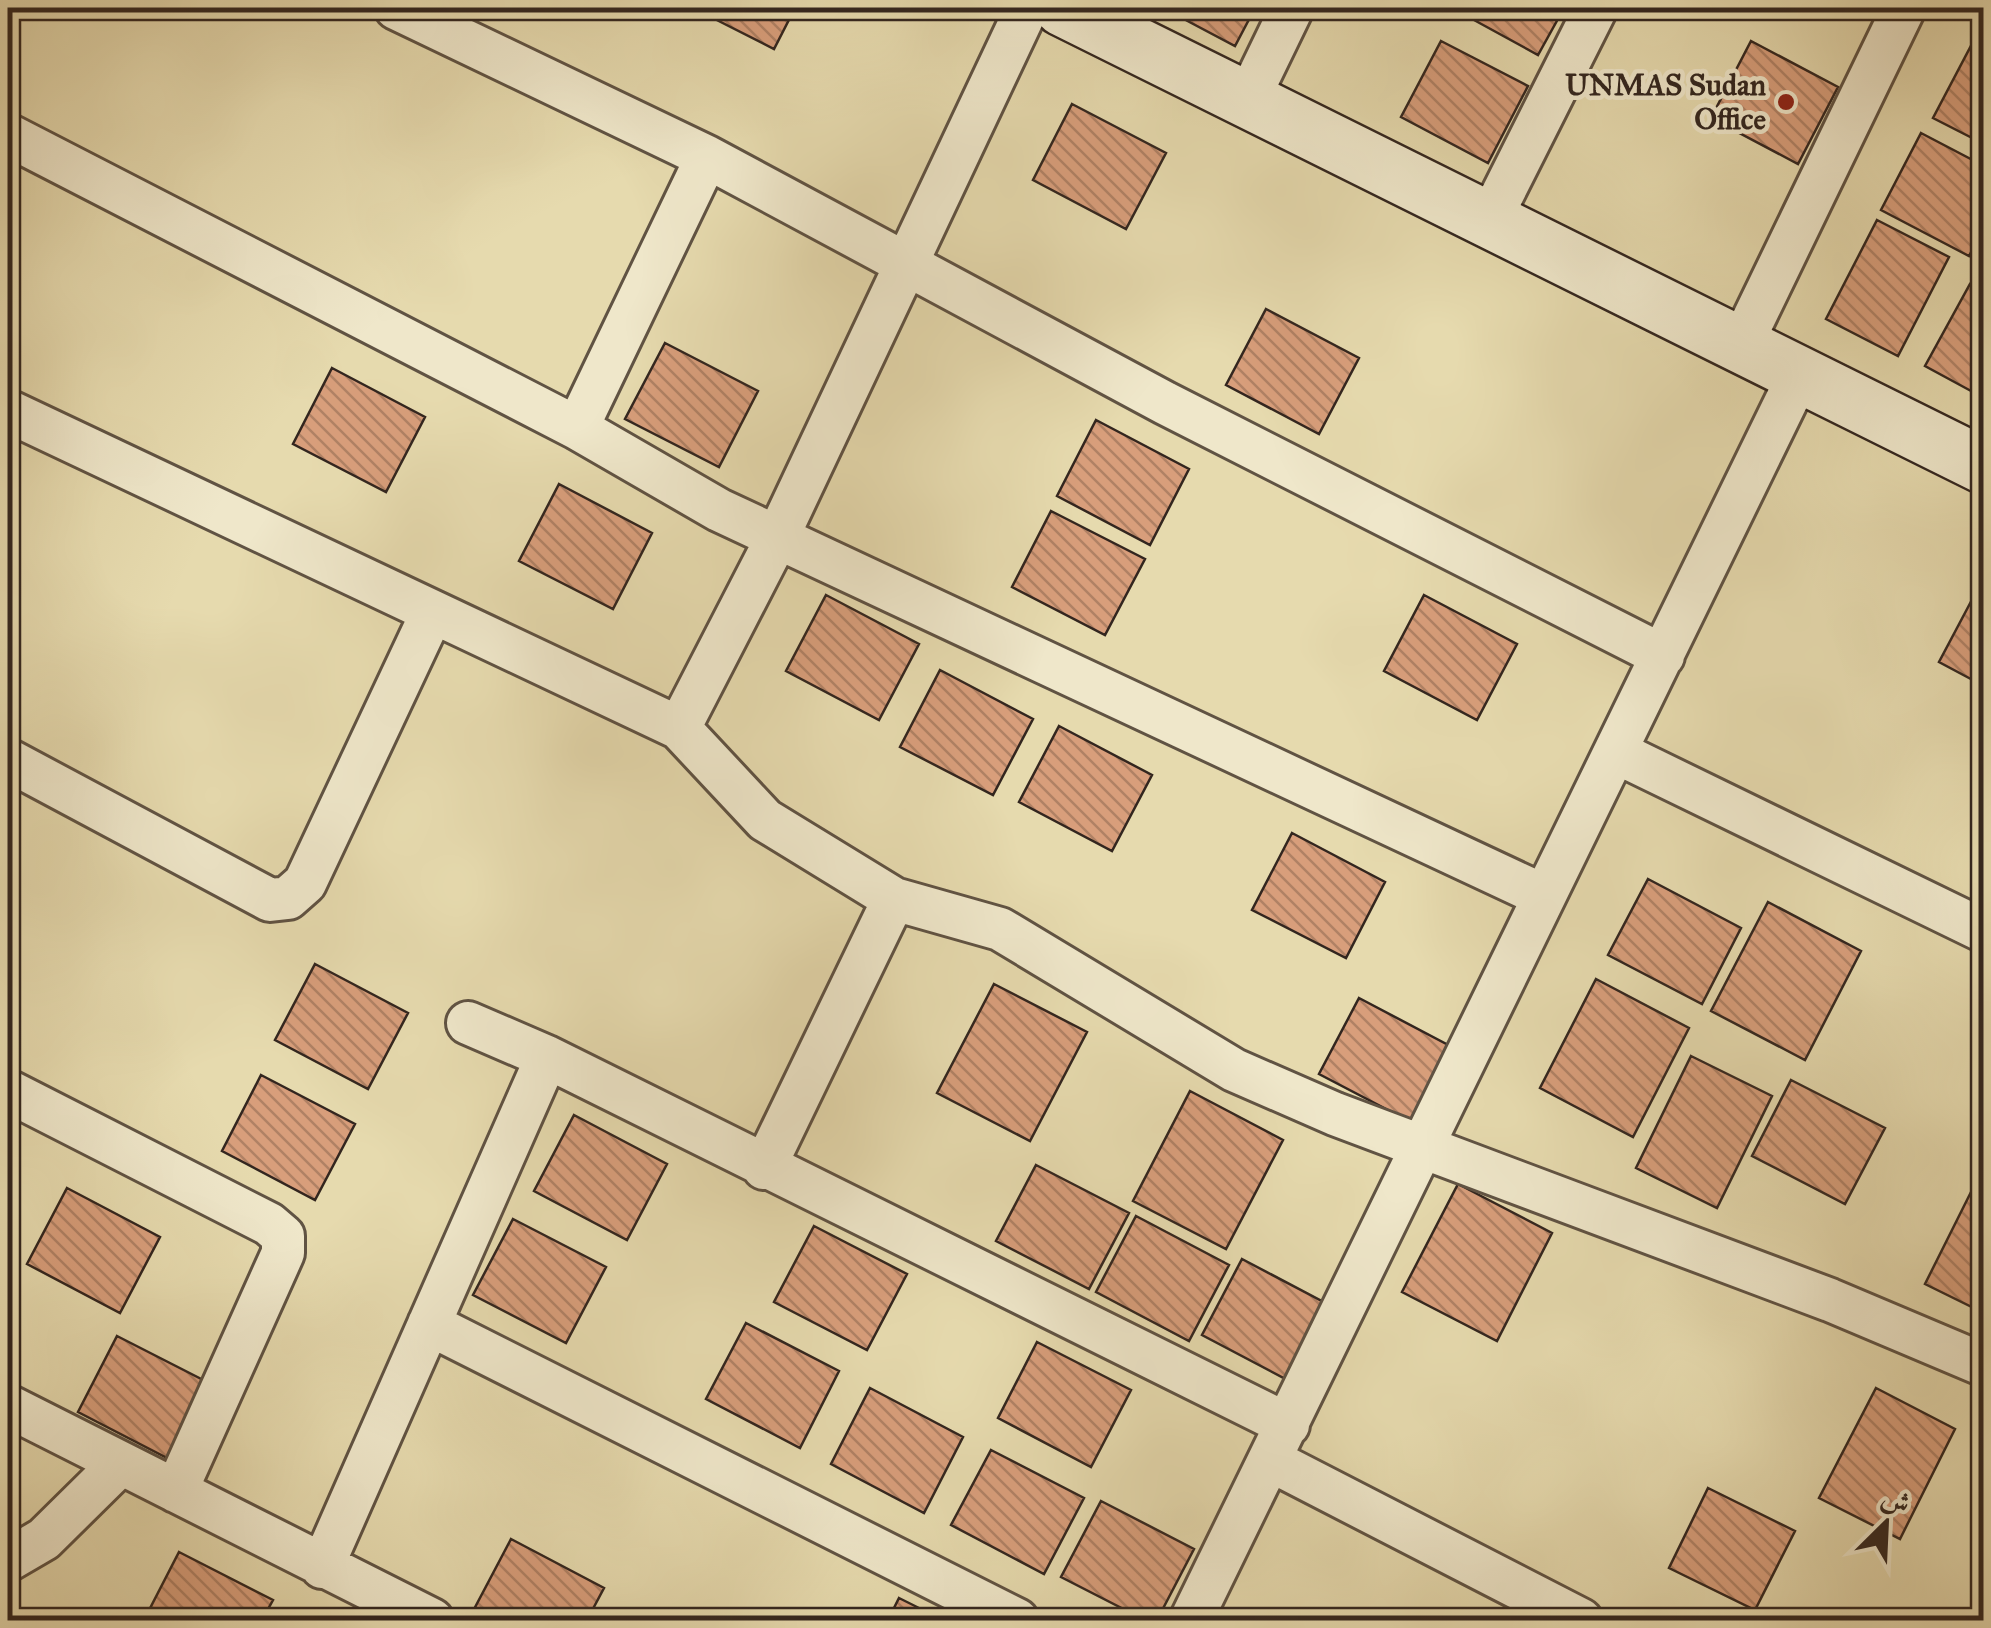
<svg xmlns="http://www.w3.org/2000/svg" width="1991" height="1628" font-family="'IM FELL Great Primer',Amiri,serif">
<style>
.building{fill:url(#building-back-hatch);stroke:#33261f;stroke-width:2.5}
.lines{fill:none;stroke-linecap:round;stroke-linejoin:round}
.street-casing{stroke:#605343;stroke-width:48}
.secondary-casing{stroke:#33261f;stroke-width:60}
.street{stroke:#efe7ca;stroke-width:42}
.secondary{stroke:#efe7ca;stroke-width:55}
.poi-dot{fill:#8f2418;stroke:#efe7ca;stroke-width:4}
.labels{text-anchor:middle;stroke-width:9;stroke-linejoin:round;paint-order:stroke}
.poi-label{font-size:30px;font-weight:bold;fill:#33261f;stroke:#efe7ca;text-anchor:end}
</style>
<defs>
<pattern id="building-back-hatch" width="6" height="6" patternUnits="userSpaceOnUse" patternTransform="scale(2.5)"><rect width="6" height="6" fill="#d89e7b"/><path d="M-1 5l2 2M0 0l6 6M5-1l2 2" fill="none" stroke="#b08164"/></pattern>
</defs>
<rect width="100%" height="100%" fill="#e6daae"/>
<filter id="stains"><feTurbulence type="fractalNoise" baseFrequency=".002" numOctaves="4"/><feColorMatrix values="0 0 0 0 .2 0 0 0 0 .09 0 0 0 0 .02 0 0 0 .5 -.17"/></filter>
<radialGradient id="worn" r=".72"><stop offset=".6" stop-color="#630" stop-opacity="0"/><stop offset="1" stop-color="#630" stop-opacity=".3"/></radialGradient>
<path class="building" d="M693,8H795L774,49Z
M1163,8H1255L1235,46Z
M1452,8H1564L1538,55Z
M1441,41L1528,86L1488,163L1401,117Z
M1751,41L1838,87L1798,164L1711,118Z
M1973,42L1984,47V144L1933,118Z
M1072,104L1166,153L1126,229L1033,180Z
M1921,133L1984,166V228L1969,256L1881,210Z
M1877,220L1949,257L1898,356L1826,319Z
M1970,284L1984,291V398L1925,366Z
M1266,309L1359,358L1319,434L1226,385Z
M665,343L758,391L719,467L625,419Z
M332,368L425,417L386,492L293,444Z
M1096,420L1189,469L1150,545L1057,496Z
M559,484L652,533L613,609L519,561Z
M1051,511L1145,559L1105,635L1012,587Z
M1984,577V686L1939,662Z
M826,595L919,644L879,720L786,671Z
M1424,595L1517,644L1477,720L1384,671Z
M940,670L1033,719L993,795L900,747Z
M1059,726L1152,775L1112,851L1019,802Z
M1292,833L1385,882L1346,958L1252,910Z
M1648,879L1741,928L1702,1004L1608,955Z
M1768,902L1861,951L1805,1060L1711,1011Z
M315,964L408,1013L368,1089L275,1040Z
M1596,979L1689,1028L1633,1137L1540,1088Z
M994,984L1087,1032L1030,1141L937,1093Z
M1359,998L1452,1047L1413,1123L1319,1074Z
M1691,1056L1772,1096L1717,1208L1636,1168Z
M261,1075L355,1124L315,1200L222,1151Z
M1791,1080L1885,1128L1845,1204L1752,1156Z
M1190,1091L1283,1140L1226,1249L1133,1201Z
M574,1115L667,1164L627,1240L534,1191Z
M1036,1165L1129,1213L1089,1289L996,1241Z
M1981,1172L1984,1174V1313L1925,1284Z
M1458,1184L1552,1233L1497,1341L1402,1292Z
M67,1188L160,1237L120,1313L27,1264Z
M1136,1216L1229,1265L1189,1341L1096,1292Z
M513,1219L606,1267L566,1343L473,1295Z
M814,1226L907,1274L867,1350L774,1302Z
M1242,1259L1335,1308L1295,1384L1202,1335Z
M746,1323L839,1371L800,1448L706,1399Z
M117,1336L211,1384L171,1460L78,1412Z
M1037,1342L1131,1390L1091,1467L998,1418Z
M870,1388L963,1437L924,1513L831,1464Z
M1876,1388L1955,1429L1900,1539L1819,1498Z
M991,1450L1084,1498L1044,1574L951,1525Z
M1708,1488L1795,1531L1755,1610L1669,1568Z
M1101,1501L1194,1549L1157,1620H1145L1061,1577Z
M511,1539L604,1588L587,1620H481L471,1615Z
M179,1552L273,1600L262,1620H144Z
M899,1598L943,1620H888Z"/>
<g class="lines">
<defs>
<path id="street" d="M396,8L707,157L1165,403L1663,656
M1247,101L1292,8
M8,135L577,428L719,510L1544,896
M1489,221L1596,8
M1740,347L1904,8
M8,411L679,728L765,820L894,899L1000,929L1234,1070L1335,1114L1830,1300L1984,1365
M577,428L707,157
M679,728L777,538L1027,8
M1616,752L1984,931
M8,760L270,900L288,898L305,883L432,613
M468,1023L547,1057L1288,1425
M8,1091L269,1224L283,1236V1253L176,1491
M764,1168L894,899
M429,1324L1017,1620
M8,1406L432,1620
M1270,1460L1581,1620
M8,1560L44,1539L121,1463
M322,1567L547,1057
M1191,1620L1799,375"/>
<path id="secondary" d="M1062,8L1984,466"/>
</defs>
<use href="#street" class="street-casing"/>
<use href="#secondary" class="secondary-casing"/>
<use href="#street" class="street"/>
<use href="#secondary" class="secondary"/>
</g>
<circle class="poi-dot" cx="1786" cy="102" r="10"/>
<g class="labels">
<g class="poi-label">
<text x="1766" y="95">UNMAS Sudan<tspan x="1766" dy="34">Office</tspan></text>
</g>
</g>
<rect width="1991" height="1628" fill="none" stroke="#e6daae" stroke-width="40"/>
<rect x="10" y="10" width="1971" height="1608" fill="none" stroke="#33261f" stroke-width="5"/>
<rect x="20" y="20" width="1951" height="1588" fill="none" stroke="#33261f" stroke-width="2.5"/>
<g transform="translate(1886 1523) rotate(24)" stroke="#efe7ca" stroke-width="8" paint-order="stroke">
<path d="M0-8L18 38L0 25L-18 38Z" fill="#33261f"/>
<text y="-15" font-size="28" font-weight="bold" text-anchor="middle" fill="#33261f">ش</text>
</g>
<rect width="100%" height="100%" filter="url(#stains)"/>
<rect width="100%" height="100%" fill="url(#worn)"/>
</svg>
